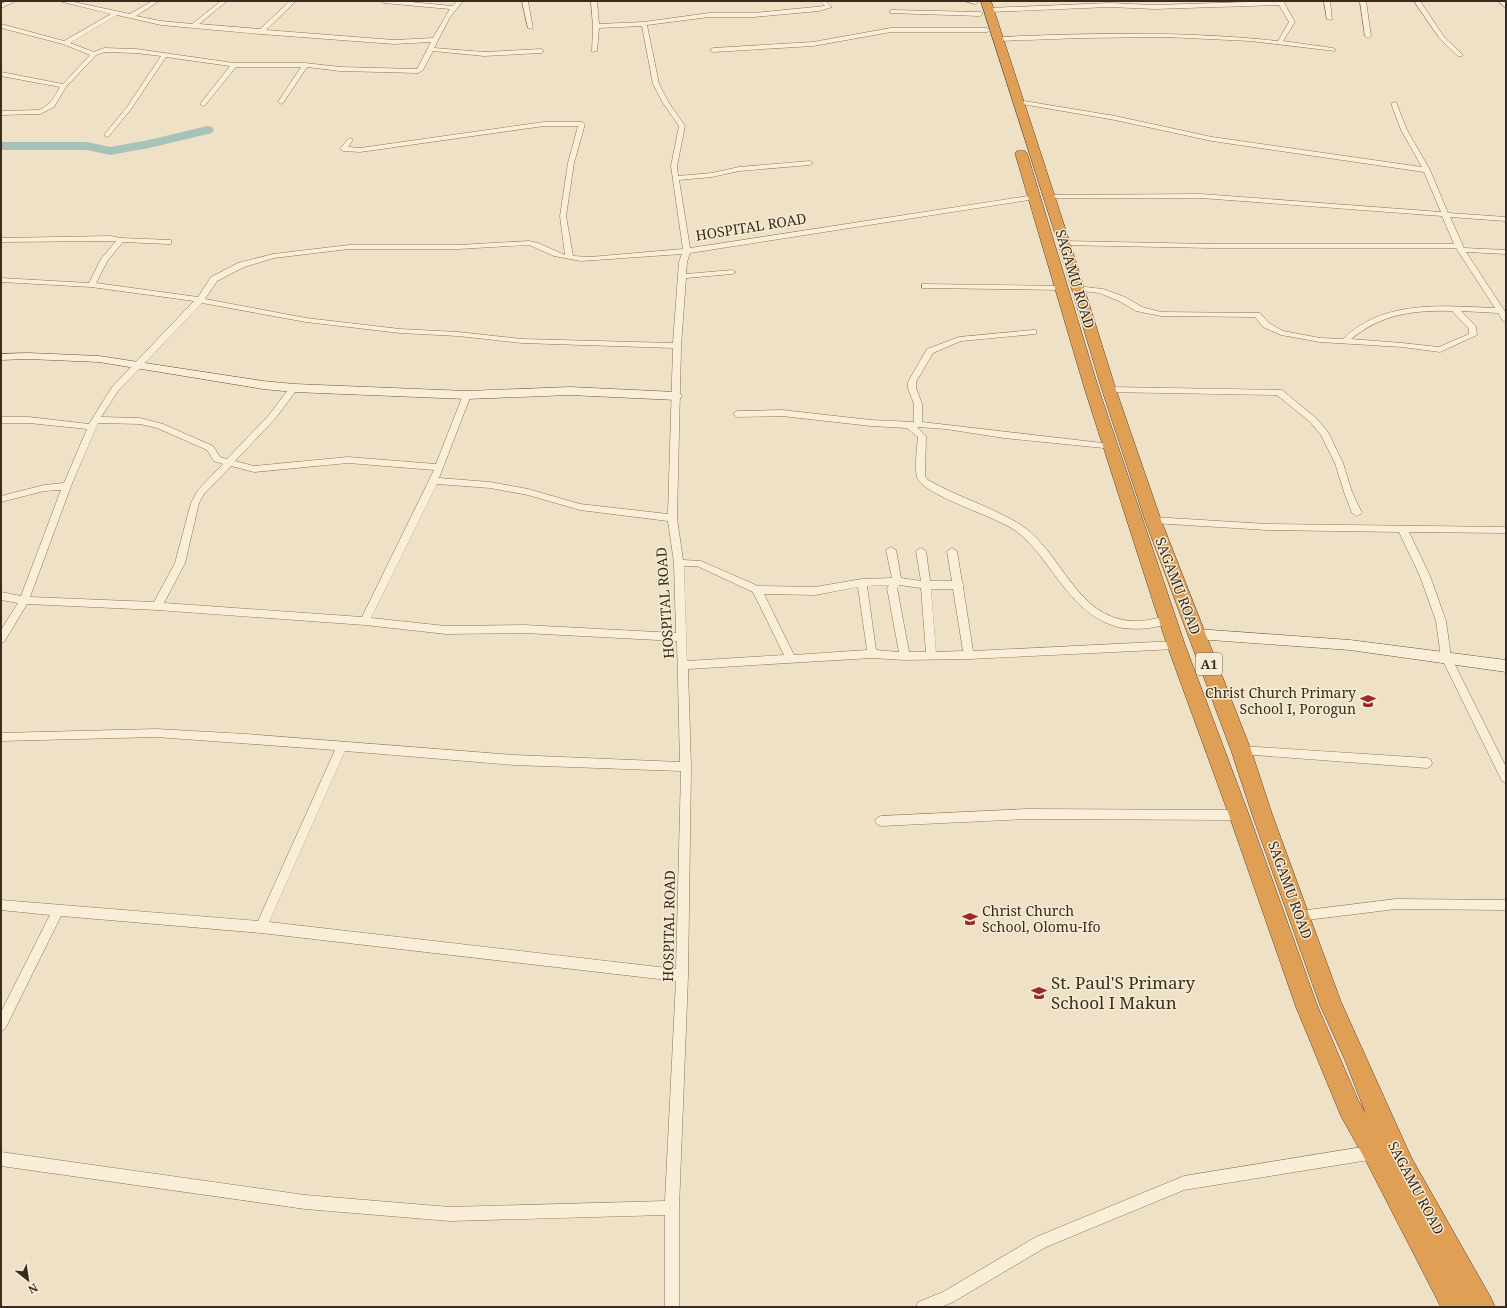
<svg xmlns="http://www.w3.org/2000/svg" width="1507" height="1308" font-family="'Noto Serif',serif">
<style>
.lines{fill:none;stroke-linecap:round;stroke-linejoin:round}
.river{fill:#a7c2b9;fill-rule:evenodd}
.street-casing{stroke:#8a735b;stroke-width:1}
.secondary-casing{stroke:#6c543e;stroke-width:1}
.highway-casing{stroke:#58412f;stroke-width:1}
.street{fill:#f9efd9;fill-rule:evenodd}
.secondary{fill:#f9efd9;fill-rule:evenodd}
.highway{fill:#df9f55;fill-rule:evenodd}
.labels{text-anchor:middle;stroke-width:3;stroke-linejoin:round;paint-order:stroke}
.shield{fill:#f6ecd5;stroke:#726556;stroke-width:1}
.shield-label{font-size:13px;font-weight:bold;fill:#3a2b1f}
.street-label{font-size:14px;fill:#3a2b1f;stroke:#f6ecd5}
.poi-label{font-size:14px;fill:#3a2b1f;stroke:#f6ecd5;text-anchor:end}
.near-poi-label{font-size:17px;fill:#3a2b1f;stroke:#f6ecd5;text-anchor:start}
</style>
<rect width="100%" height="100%" fill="#efe1c5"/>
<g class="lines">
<path class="river" d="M207,126L212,127L214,130L212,133L149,148L110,155L87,150H1V142H87L110,147L149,140Z"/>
<defs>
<path id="street" d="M8,1H16L1,8V4Z
M59,1H69L130,14L152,1H159L136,16L161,21L192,24L221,1H227L199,24L260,29L290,1H296L266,30L394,40L433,38L450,9L384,3L381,1H400L452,6L457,1H463L450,17L434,48L484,52L541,49L544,51L541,53L484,56L433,51L423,70L418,73L340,71L307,67L283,103L281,104L278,102L301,67H236L205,105L203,106L200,104L230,66L166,57L131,109L109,136L107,137L104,135L127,107L161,56L136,53L105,52L96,55L66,87L54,107L40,114L1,115V111L39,110C50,105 54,98 60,87L1,76V72L63,84L90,55L63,44L1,28V24L64,41L111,14ZM117,15L161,25L260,34L394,44L431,42L417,69L340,67L305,63H234L136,49L104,48L94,52L70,43Z
M522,1H528L533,29L528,28Z
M591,1H597L599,24L644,22L709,13H754L825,6L820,1H826L832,7L819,11L754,17H709L647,25L659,84L669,103L685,126L677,166L678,176L712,173L739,167L810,161L813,163L810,165L739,171L712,177L679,180L690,248L1035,195L1038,197L1035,199L690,253L687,262L686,274L732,270L736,272L732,274L686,278L681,346L677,518L683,560L701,561L758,586L815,587L862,579L892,578L886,550L891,547L896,550L901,578L921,581L916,551L921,548L926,551L930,581H952L947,551L952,548L957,551L962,582L964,585L963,587L973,651L1176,641L1180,642L1181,645L1180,648L1176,649L969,659L905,660L872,658L688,669L691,767L688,976L679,1208V1307H665V1215L450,1221L305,1209L1,1166V1152L305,1195L450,1207L665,1201L676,981L261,933L61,916L5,1029L1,1031V1012L50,915L1,910V900L258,921L335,750L156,737L1,741V733L156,729L246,734L514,755L680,762L677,641L524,633L446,634L365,625L157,610L27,604L4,642L1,643V630L18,603L1,600V592L21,596L61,490L44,491L1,502V496L44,485L64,483L87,429L29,423H1V417H29L89,424L112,387L194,301L91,287L1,282V278L89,283L101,259L116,241L1,242V238L111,236L121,238L171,240V244H168L123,242L108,260L96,283L198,297L211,277L238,263L273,254L349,245H458L529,241L538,243L565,255L560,216L568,163L578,126H544L360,152L343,151L340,149L348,139L350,138L353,140L348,147L360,148L544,122H582L585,124L574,163L566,216L573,256L590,257L683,249L671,166L679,126L663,103L653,84L642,26L599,28L597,51L592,52L593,26ZM529,245L554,256L581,261L682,254L679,262L673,343L522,339L458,332L400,329L306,318L205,299L217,281L244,267L274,258L349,249H458ZM202,303L306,322L400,333L458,336L522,343L673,348L668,514L580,504L528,489L490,482L439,478L471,395L467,392L463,395L436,464L348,457L254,466L235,461L275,419L298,388L294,385L291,386L269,415L227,459L220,457L213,446L163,424L140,418L101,417L118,391ZM98,423L140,424L157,428L207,450L214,461L223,464L198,490L191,503L175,563L154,602L30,597L71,486ZM348,463L434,470L362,617L164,603L185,563L199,503L204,494L231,466L254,472ZM437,484L490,488L528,495L580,510L668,521L674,563L676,633L524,625L446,626L371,618ZM684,566H697L753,592L784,655L687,661ZM889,585L887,588L899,652L876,650L867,586ZM899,585L921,588L926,652H909L897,588ZM858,587L867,650L794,655L764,594L815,595ZM931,589H953L963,651L936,652ZM345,751L514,765L681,771L676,969L269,922Z
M964,1H977L978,2L975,4Z
M1283,1L1295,22L1283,41L1333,48L1336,50L1335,51L1250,41L1166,37L1082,38L999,41L996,39L999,37C1092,33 1185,31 1278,41L1289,22L1279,5L1155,9L1109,7L989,12L986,10L989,8L1109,3L1155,5Z
M1324,1H1330L1332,20L1327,19Z
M1360,1H1366L1371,36L1368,38L1365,36Z
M1414,1H1420L1444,37L1462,54V56H1458L1440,39Z
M1498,1H1504L1506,3V8Z
M892,10L980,12L983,14L980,16L890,13V11Z
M891,28H987L990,30L987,32H891L813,46L713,52L710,50L713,48L813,42Z
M1018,100L1115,116L1212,137L1422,167L1401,130L1391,103L1396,102L1407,130L1430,170L1448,213L1506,217V221L1450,217L1464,248L1506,250V254L1466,252L1506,313V321H1503L1498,313L1461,311L1476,326L1477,335L1440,352L1402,347L1320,342L1281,335L1263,327L1255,317L1161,316L1136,311L1119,301L1099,293L1074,290L1073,288L1077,286L1103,289L1125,297L1142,307L1161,312L1257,313H1260L1269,323L1283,331L1320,338L1343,339C1384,299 1443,306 1495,308L1456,248H1212L1061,245L1060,243L1064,241L1212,244H1454L1442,216L1201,198H1046L1045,197L1048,195L1201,194L1441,212L1424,172L1212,141L1115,120L1016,103V101ZM1452,311L1469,329V334L1439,347L1402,343L1351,339C1382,314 1413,310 1452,311Z
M922,284L1063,286L1067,288L1063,290L925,288H922Z
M1033,330H1036V334L961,341L933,353L916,382V388L922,404V422L1111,444L1114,445L1115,447L1114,449L1004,438L946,429L917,427L926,436L925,476L928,480C958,497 992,507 1021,525C1062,552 1076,618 1132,621C1144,622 1156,618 1168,616L1171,617L1173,620L1171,623C1153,629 1127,632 1109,624C1066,607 1051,558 1016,531C995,516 928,497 918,479C914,473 917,446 918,437L907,428L871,426L782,416L737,417L733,414L737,411L782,410L871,420L914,422V404L908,388V382L927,349L959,337Z
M1109,387L1282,390L1316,418L1328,432L1343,463L1352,492L1362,513L1357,516L1352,513L1344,492L1335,463L1321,435L1310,422L1277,395L1106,392L1105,390Z
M1153,517L1267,524L1506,527V533L1409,532L1430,576L1446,621L1451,657L1506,767V783L1502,781L1441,657L1436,621L1420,576L1399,532L1267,530L1153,523L1148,520Z
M1241,746L1427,758L1431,760L1432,763L1431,766L1427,768L1241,754L1237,753L1236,750L1237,747Z
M1027,809L1239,810L1243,812L1245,815L1243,818L1239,820L1027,819L881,826L877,824L875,821L877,818L881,816Z
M1396,899L1506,900V910L1396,909L1299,921L1295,920L1293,916L1295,912L1299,911Z
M1375,1145L1380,1147L1382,1152L1380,1157L1375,1159L1184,1190L1046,1247L953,1302L941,1307H916L918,1302L943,1292L1036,1237L1184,1176Z"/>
<path id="secondary" d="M28,353L99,356L263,381L294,384L467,391L570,387L676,392L680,393L682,396L680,399L676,400L570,395L467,399L294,392L263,389L99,362L28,359L1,360V354Z
M1197,629L1350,640L1506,660V672L1350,650L1197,639L1192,638L1190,634L1192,630Z"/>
<path id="highway" d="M981,1H991L1070,243L1116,390L1161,520L1251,750L1272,814L1341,1002L1411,1157L1491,1298L1495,1307H1441L1366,1161L1341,1116L1296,1007L1229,815L1167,645L1085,390L1015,153L1017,151H1025L1027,153L1099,390L1185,645L1249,815L1317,1005L1358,1100L1366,1114L1345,1060L1320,1005L1252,814L1231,750L1145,520L1102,390L1058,243Z"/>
</defs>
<use href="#street" class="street-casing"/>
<use href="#secondary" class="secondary-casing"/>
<use href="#highway" class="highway-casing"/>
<use href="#street" class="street"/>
<use href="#secondary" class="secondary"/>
<use href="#highway" class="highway"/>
</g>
<defs>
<symbol id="school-bare" viewBox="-9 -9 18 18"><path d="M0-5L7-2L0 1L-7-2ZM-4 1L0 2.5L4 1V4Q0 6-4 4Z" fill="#9b292d" stroke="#f6ecd5" stroke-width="2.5" paint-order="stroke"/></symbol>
</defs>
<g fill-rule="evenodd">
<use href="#school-bare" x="1357" y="690" width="22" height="22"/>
<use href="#school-bare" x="959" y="908" width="22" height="22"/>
<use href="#school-bare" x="1028" y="982" width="22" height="22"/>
</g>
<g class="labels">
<rect class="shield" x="1196" y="653" width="26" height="22" rx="3"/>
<g class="shield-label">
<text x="1209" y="669">A1</text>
</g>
<g class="street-label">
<text transform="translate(751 227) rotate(-9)" y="5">HOSPITAL ROAD</text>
<text transform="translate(1075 279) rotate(73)" y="5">SAGAMU ROAD</text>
<text transform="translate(1178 586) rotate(69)" y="5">SAGAMU ROAD</text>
<text transform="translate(665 603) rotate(-94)" y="5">HOSPITAL ROAD</text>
<text transform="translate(1290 890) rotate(70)" y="5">SAGAMU ROAD</text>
<text transform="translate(669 926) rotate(-89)" y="5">HOSPITAL ROAD</text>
<text transform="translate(1416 1188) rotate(62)" y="5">SAGAMU ROAD</text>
</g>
<g class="poi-label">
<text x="1356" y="698">Christ Church Primary<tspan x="1356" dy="16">School I, Porogun</tspan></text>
<text x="982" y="916" text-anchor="start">Christ Church<tspan x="982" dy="16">School, Olomu-Ifo</tspan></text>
</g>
<g class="near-poi-label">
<text x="1051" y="989">St. Paul'S Primary<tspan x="1051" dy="20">School I Makun</tspan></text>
</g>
</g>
<rect width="1507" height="1308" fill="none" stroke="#3a2b1f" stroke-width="4"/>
<g transform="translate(28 1280) rotate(150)" stroke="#f6ecd5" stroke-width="3" paint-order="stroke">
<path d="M0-3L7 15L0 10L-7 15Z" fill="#3a2b1f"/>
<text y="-6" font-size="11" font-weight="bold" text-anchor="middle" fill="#3a2b1f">N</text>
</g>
</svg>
